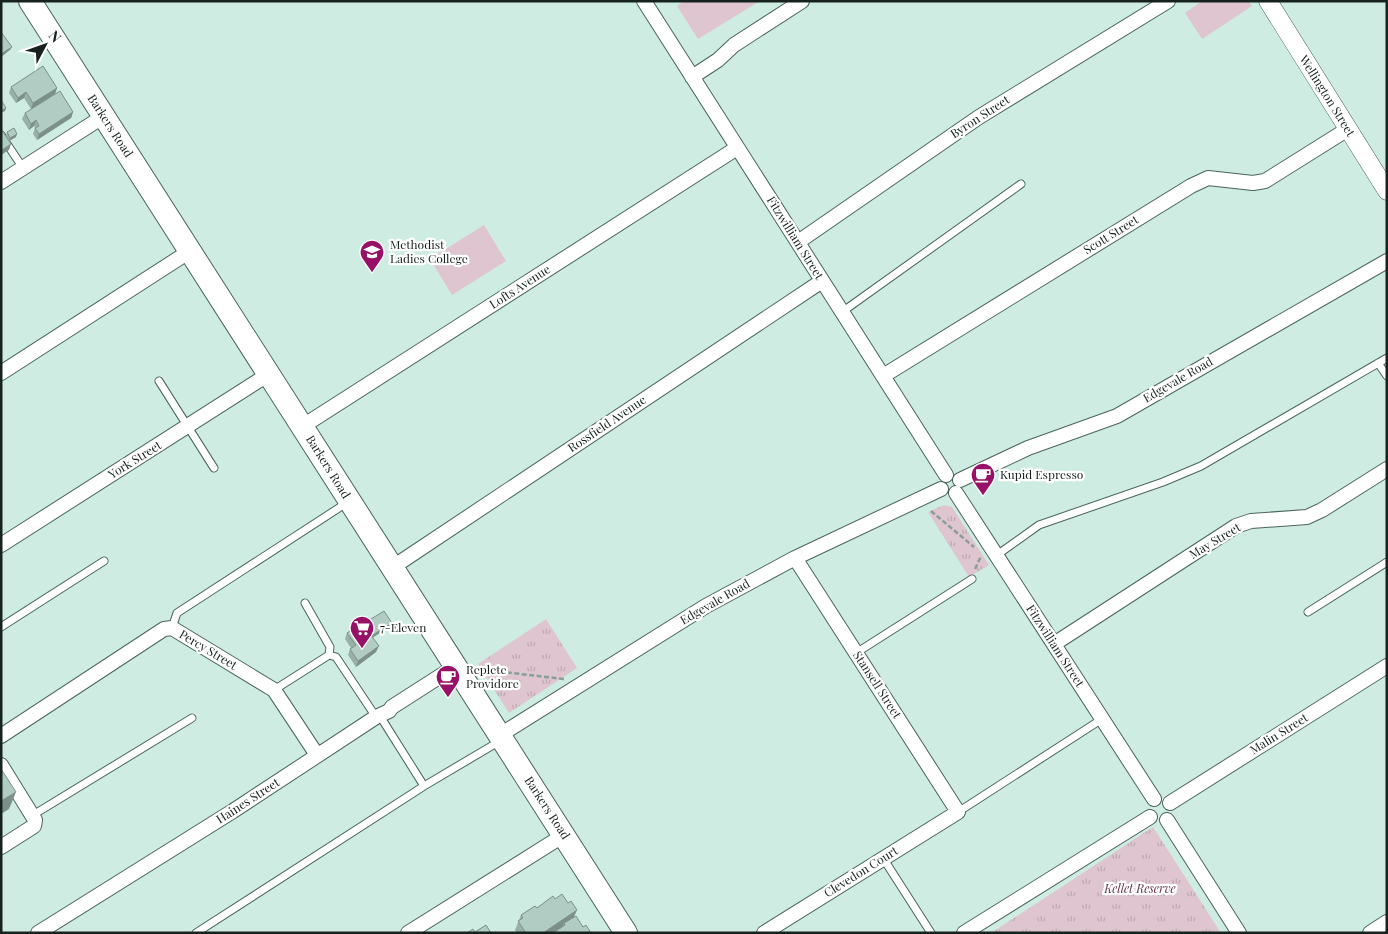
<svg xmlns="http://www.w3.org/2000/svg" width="1388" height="934" font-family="'Playfair Display',serif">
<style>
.grass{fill:url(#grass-tufts)}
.pitch{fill:#dec5d0}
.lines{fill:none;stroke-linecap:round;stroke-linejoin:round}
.service-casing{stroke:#4b645b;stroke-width:9}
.minor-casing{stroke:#4b645b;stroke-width:16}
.tertiary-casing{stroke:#4b645b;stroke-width:19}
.primary-casing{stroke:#4b645b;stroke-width:24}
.path{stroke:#889e97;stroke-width:2.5;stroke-dasharray:5 2.5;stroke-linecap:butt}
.service{stroke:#fff;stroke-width:7}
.minor{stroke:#fff;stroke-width:14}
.tertiary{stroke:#fff;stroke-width:18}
.primary{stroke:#fff;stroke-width:22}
.wall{fill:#98b0a8}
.shaded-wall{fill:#7c9088}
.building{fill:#b1cdc3;stroke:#7c9088}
.labels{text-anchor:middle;stroke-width:4.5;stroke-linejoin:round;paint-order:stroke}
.street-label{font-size:12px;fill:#17221e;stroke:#fff}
.poi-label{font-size:12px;fill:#17221e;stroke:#fff;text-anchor:start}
.park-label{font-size:12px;font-style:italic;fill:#65364e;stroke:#fff}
</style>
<defs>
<pattern id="grass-tufts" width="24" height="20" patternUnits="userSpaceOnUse" patternTransform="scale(1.25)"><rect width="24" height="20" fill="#dec5d0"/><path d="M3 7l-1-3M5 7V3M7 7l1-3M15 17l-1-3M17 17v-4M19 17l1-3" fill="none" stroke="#bea9b2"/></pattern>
</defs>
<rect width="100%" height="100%" fill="#cfece2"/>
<path class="grass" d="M944,505L952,507L989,565L969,577L928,512Z
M546,619L577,668L509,713L478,664Z
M1153,827L1221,933H991Z"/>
<path class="pitch" d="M684,1H760L698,39L677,6Z
M1202,1H1249L1252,6L1202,39L1185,13Z
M484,225L506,261L452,295L430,259Z"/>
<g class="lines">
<defs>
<path id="service" d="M1,135L23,168
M842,312L1021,184
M1378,363L1387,376
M159,381L214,468
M997,555L1039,525L1163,482L1201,466L1387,358
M305,603L330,647L329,655
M1308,612L1387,562
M1,627L104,561
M172,628L177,613L348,502
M856,653L972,579
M274,690L329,655L336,657L376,717
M380,716L424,786
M958,812L1102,719
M33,815L192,718
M883,858L931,933
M196,933L424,786L500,741"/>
<path id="minor" d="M644,1L946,475
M692,77L718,60L734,45L802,1
M1,182L104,116
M798,242L979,117L1168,1
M1,373L190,251
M883,376L1191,186L1208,178L1253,183L1265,181L1348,129
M303,426L737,148
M960,480L1028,448L1117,416L1387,261
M956,493L1154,799
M1,545L269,374
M393,567L822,281
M1054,644L1236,526L1251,521L1307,517L1322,510L1387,469
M500,735L706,606L795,558L941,489
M1,736L164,629L172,628L274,690L317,755
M1,765L35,820L34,826L1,847
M1170,803L1387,666
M1167,820L1239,933
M38,933L233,811L376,717L389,711L392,707L456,666
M408,933L564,835
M764,933L958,812L795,558
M964,933L1150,817
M1370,933L1387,922"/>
<path id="tertiary" d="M1268,1L1387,191"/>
<path id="primary" d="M30,1L626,933"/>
</defs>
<use href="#service" class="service-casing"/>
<use href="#minor" class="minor-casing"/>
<use href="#tertiary" class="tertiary-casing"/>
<use href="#primary" class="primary-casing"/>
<path class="path" d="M931,511L974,547
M975,569L981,556
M477,669L564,679"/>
<use href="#service" class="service"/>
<use href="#minor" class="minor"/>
<use href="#tertiary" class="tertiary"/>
<use href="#primary" class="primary"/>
</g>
<path class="wall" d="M11,87L57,88L55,94L31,109L24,98L16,103L9,93Z
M73,112L71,118L37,140L33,134L35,128L34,126L29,130L22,119L25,113Z
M7,132L16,137L9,141L6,136Z
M392,623L391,626L372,638L376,652L356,667L348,655L350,649L351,648L345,639L347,633L363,624Z
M555,899L574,917L583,927L591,933H517L515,930L521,915Z"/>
<path class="shaded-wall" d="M12,47L10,50L1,57V54Z
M57,88L55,94L31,109L33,103Z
M26,92L24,98L16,103L18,98Z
M6,108L5,111L1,113V111Z
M73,112L71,118L37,140L39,134Z
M36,120L34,126L29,130L31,124Z
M17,134L16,137L9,141L10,138Z
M11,144L9,150L1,155L2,150Z
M392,623L391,626L367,641L369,638Z
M379,646L376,652L356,667L358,661Z
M16,792L9,809L1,814V801Z
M577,910L573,919L564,923L563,926L553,933H543Z"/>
<path class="building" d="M1,32L12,47L1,54Z
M43,66L57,88L33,103L26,92L18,98L11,87Z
M60,91L73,112L39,134L35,128L39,126L36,120L31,124L25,113Z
M1,100L6,108L1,111Z
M14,128L17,134L10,138L7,132Z
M1,129L11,144L2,150L1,148Z
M384,611L392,623L371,636L363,624Z
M362,623L379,646L358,661L350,649L356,645L347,633Z
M1,769L16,792L1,801Z
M562,894L568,903L571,901L577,910L543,933H526L518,921L523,918L521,915L535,906L537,908L553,896L555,899Z
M576,916L583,927L586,925L591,933H553L565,925L564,923Z
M486,925L491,933H467L473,929L475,932Z"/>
<defs>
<symbol id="school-pin" viewBox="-11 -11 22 30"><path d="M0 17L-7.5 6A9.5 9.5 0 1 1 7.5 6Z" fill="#971166" stroke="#fff"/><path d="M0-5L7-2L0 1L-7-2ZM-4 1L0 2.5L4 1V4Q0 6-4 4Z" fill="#fff"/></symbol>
<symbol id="cafe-pin" viewBox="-11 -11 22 30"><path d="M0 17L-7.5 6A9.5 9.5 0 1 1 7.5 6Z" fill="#971166" stroke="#fff"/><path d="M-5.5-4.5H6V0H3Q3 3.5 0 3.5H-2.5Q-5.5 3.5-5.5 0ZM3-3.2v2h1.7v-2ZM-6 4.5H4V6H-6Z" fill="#fff"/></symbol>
<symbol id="supermarket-pin" viewBox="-11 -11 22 30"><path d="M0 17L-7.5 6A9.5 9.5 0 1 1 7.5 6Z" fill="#971166" stroke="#fff"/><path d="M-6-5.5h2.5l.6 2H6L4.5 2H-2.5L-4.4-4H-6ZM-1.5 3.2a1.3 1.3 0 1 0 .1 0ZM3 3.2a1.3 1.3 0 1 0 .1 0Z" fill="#fff"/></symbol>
</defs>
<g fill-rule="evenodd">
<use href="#school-pin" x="358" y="238" width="28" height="38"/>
<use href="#cafe-pin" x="969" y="461" width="28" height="38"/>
<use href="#supermarket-pin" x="348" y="614" width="28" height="38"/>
<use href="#cafe-pin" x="434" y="663" width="28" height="38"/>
</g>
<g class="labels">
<g class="street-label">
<text transform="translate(1327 96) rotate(58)" y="4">Wellington Street</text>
<text transform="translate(980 117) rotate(-33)" y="4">Byron Street</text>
<text transform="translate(110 126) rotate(57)" y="4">Barkers Road</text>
<text transform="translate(1111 235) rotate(-32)" y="4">Scott Street</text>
<text transform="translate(795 238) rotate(58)" y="4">Fitzwilliam Street</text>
<text transform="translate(520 287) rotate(-33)" y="4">Lofts Avenue</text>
<text transform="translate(1178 380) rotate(-30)" y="4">Edgevale Road</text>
<text transform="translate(607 424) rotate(-34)" y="4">Rossfield Avenue</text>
<text transform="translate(135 460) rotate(-32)" y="4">York Street</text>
<text transform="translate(328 467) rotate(58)" y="4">Barkers Road</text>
<text transform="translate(1215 541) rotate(-31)" y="4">May Street</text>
<text transform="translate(715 602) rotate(-30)" y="4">Edgevale Road</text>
<text transform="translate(1055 646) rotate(57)" y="4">Fitzwilliam Street</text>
<text transform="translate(208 650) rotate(31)" y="4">Percy Street</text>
<text transform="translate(877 685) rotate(57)" y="4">Stansell Street</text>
<text transform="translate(1279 734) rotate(-32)" y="4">Malin Street</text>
<text transform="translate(248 801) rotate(-33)" y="4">Haines Street</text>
<text transform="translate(547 808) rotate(57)" y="4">Barkers Road</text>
<text transform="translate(861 872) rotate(-32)" y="4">Clevedon Court</text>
</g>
<g class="poi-label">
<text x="390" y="249">Methodist<tspan x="390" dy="14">Ladies College</tspan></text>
<text x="1000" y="479">Kupid Espresso</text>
<text x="380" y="632">7-Eleven</text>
<text x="466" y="674">Replete<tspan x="466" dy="14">Providore</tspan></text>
</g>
<g class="park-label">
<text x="1140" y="893">Kellet Reserve</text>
</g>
</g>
<rect width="1388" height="934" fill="none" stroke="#17221e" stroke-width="5"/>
<g transform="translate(45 45) rotate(49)" stroke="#ffffff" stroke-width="4" paint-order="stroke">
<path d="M0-4L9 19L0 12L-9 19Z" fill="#17221e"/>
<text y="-8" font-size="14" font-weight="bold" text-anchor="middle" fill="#17221e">N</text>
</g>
</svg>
